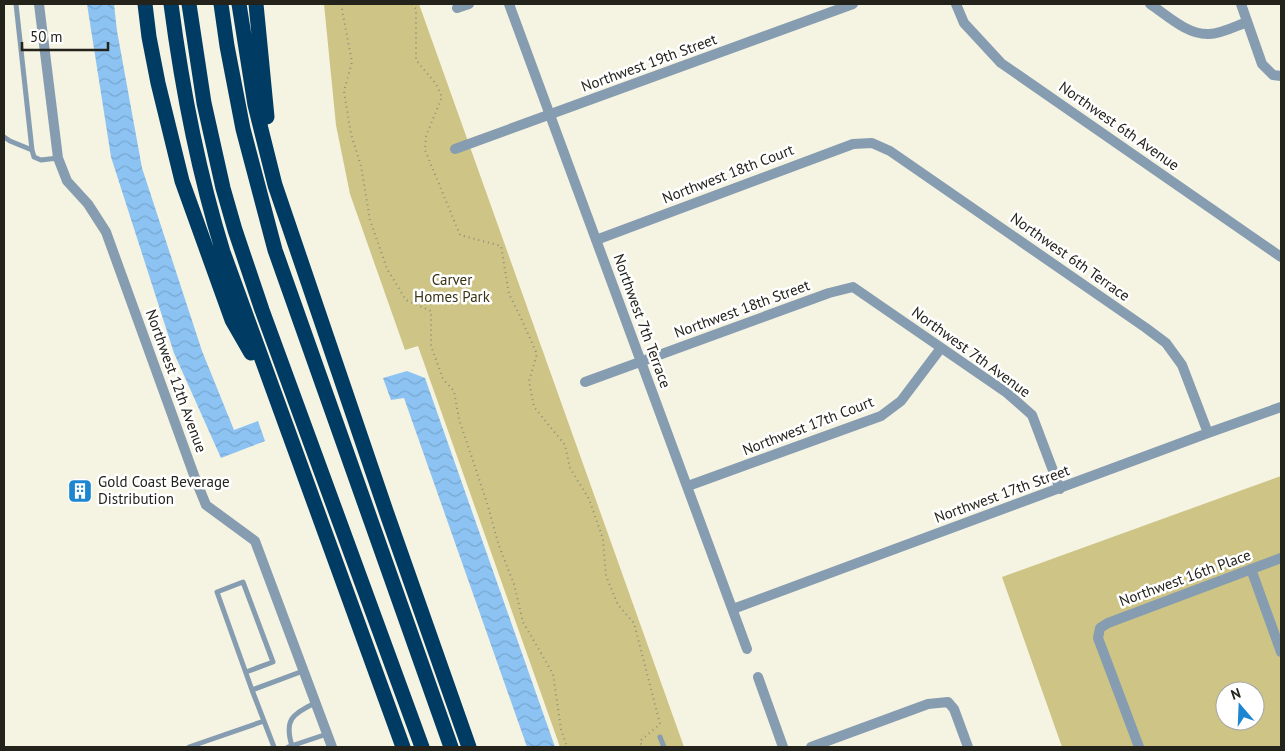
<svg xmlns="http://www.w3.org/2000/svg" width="1285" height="751" font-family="'PT Sans',sans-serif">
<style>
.green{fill:#cdc485;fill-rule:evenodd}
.water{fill:url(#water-waves)}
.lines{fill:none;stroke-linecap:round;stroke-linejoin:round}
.path{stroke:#8f8d81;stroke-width:2;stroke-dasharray:1 4;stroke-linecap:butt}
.lane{stroke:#869cb1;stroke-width:5}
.street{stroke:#869cb1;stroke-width:10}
.highway{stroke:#003b64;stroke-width:15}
.labels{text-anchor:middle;stroke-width:5;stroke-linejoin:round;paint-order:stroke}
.street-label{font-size:15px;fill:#23221b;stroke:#fff}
.park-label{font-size:15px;fill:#383315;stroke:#fff}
.poi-label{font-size:15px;fill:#23221b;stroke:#fff;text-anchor:start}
</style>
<defs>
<pattern id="water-waves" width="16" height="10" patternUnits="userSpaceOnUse" patternTransform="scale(1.25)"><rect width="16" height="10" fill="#8cc3f3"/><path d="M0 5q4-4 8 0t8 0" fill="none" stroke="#78a7d0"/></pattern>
</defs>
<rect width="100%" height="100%" fill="#f5f3e1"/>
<path class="green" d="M324,4H419L684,747H560L418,346L405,350L350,194L336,125Z
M1281,476V747H1062L1002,577ZM1225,691H1255V721H1225Z"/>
<path class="water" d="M87,4H114L117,31L142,168L202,351L234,430L258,421L265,441L221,458L174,353L111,157Z
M407,371L425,378L555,747H527L404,398L391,400L383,378Z"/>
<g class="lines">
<path class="path" d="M341,4L352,62L344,91L351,134L361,166L370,220L387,269L406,300L431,311V346L443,379L454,391L459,419L487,503L499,546L514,584L523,622L553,674L561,729L567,747
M412,4L416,9V60L436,84L442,97L426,136L425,150L460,235L501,246L509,294L520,316L537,354L529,381L534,407L565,445L570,468L589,499L603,539L606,576L618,605L634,623L660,724L640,741L642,747"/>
<path class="lane" d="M16,4L32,150L34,157L41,160L58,158
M4,137L10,141L32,150
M246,672L273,662L243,582L217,592L252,690L303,671
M252,690L274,747
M660,737L664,747
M292,746C284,720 292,714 315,703
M189,747L264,721
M288,747L327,734"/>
<path class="street" d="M39,4L58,158L67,181L88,204L106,232L195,478L206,505L255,541L332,747
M509,4L747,649
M956,4L964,23L1001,63L1281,257
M1150,4C1167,15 1187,35 1209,34C1221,34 1236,26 1247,22
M1241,4L1262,64L1273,75L1281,76
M457,8L469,4
M455,149L853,4
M596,240L853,144L872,143L890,151L1146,328L1166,343L1182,365L1208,433
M585,382L829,293L853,287L1007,393L1032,415L1060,489
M688,486L881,416L901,401L941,348
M1251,569L1281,652
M733,609L1208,433L1281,407
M758,677L783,747
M811,747L928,704L948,702L954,709L968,747
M1139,747L1098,638L1100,628L1108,623L1281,558"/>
<path class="highway" d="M145,4L149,37L158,83L182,181L232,320L251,353
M171,4C182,88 198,171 223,252L403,747
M189,4L204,103L223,188L235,230L262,310L422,747
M221,4L227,46L243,129L275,250L451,747
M239,4L255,105L275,185L387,514L469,747
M256,4L267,117"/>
</g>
<defs>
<symbol id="building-square" viewBox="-11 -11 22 22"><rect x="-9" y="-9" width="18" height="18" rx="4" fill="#1d86d0" stroke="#fff"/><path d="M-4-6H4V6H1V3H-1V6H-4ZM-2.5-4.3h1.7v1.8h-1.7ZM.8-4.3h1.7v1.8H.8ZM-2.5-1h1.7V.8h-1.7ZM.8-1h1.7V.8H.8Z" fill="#fff"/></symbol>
</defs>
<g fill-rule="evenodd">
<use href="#building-square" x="66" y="477" width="28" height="28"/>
</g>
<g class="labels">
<g class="street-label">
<text transform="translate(649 63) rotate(-20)" y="5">Northwest 19th Street</text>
<text transform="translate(1119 126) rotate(35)" y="5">Northwest 6th Avenue</text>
<text transform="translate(728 174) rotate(-21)" y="5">Northwest 18th Court</text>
<text transform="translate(1070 257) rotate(35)" y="5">Northwest 6th Terrace</text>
<text transform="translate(742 309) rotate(-20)" y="5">Northwest 18th Street</text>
<text transform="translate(642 321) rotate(70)" y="5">Northwest 7th Terrace</text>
<text transform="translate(971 352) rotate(36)" y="5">Northwest 7th Avenue</text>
<text transform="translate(176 381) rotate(70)" y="5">Northwest 12th Avenue</text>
<text transform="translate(808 426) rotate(-21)" y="5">Northwest 17th Court</text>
<text transform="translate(1002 494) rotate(-20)" y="5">Northwest 17th Street</text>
<text transform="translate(1185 578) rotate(-20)" y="5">Northwest 16th Place</text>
</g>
<g class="park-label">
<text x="452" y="285">Carver<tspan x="452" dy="17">Homes Park</tspan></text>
</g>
<g class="poi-label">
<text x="98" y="487">Gold Coast Beverage<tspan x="98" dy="17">Distribution</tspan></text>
</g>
</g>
<rect width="1285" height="751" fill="none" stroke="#23221b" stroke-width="10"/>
<g transform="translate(1240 706) rotate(341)"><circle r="24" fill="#ffffff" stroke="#a7a7a4"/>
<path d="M0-4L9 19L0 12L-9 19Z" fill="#1d86d0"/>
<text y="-8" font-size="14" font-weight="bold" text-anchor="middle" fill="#23221b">N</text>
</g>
<path d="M22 42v8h86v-8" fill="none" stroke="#23221b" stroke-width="2.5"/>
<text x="30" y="42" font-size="15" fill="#23221b" stroke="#ffffff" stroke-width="4" paint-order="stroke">50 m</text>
</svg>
